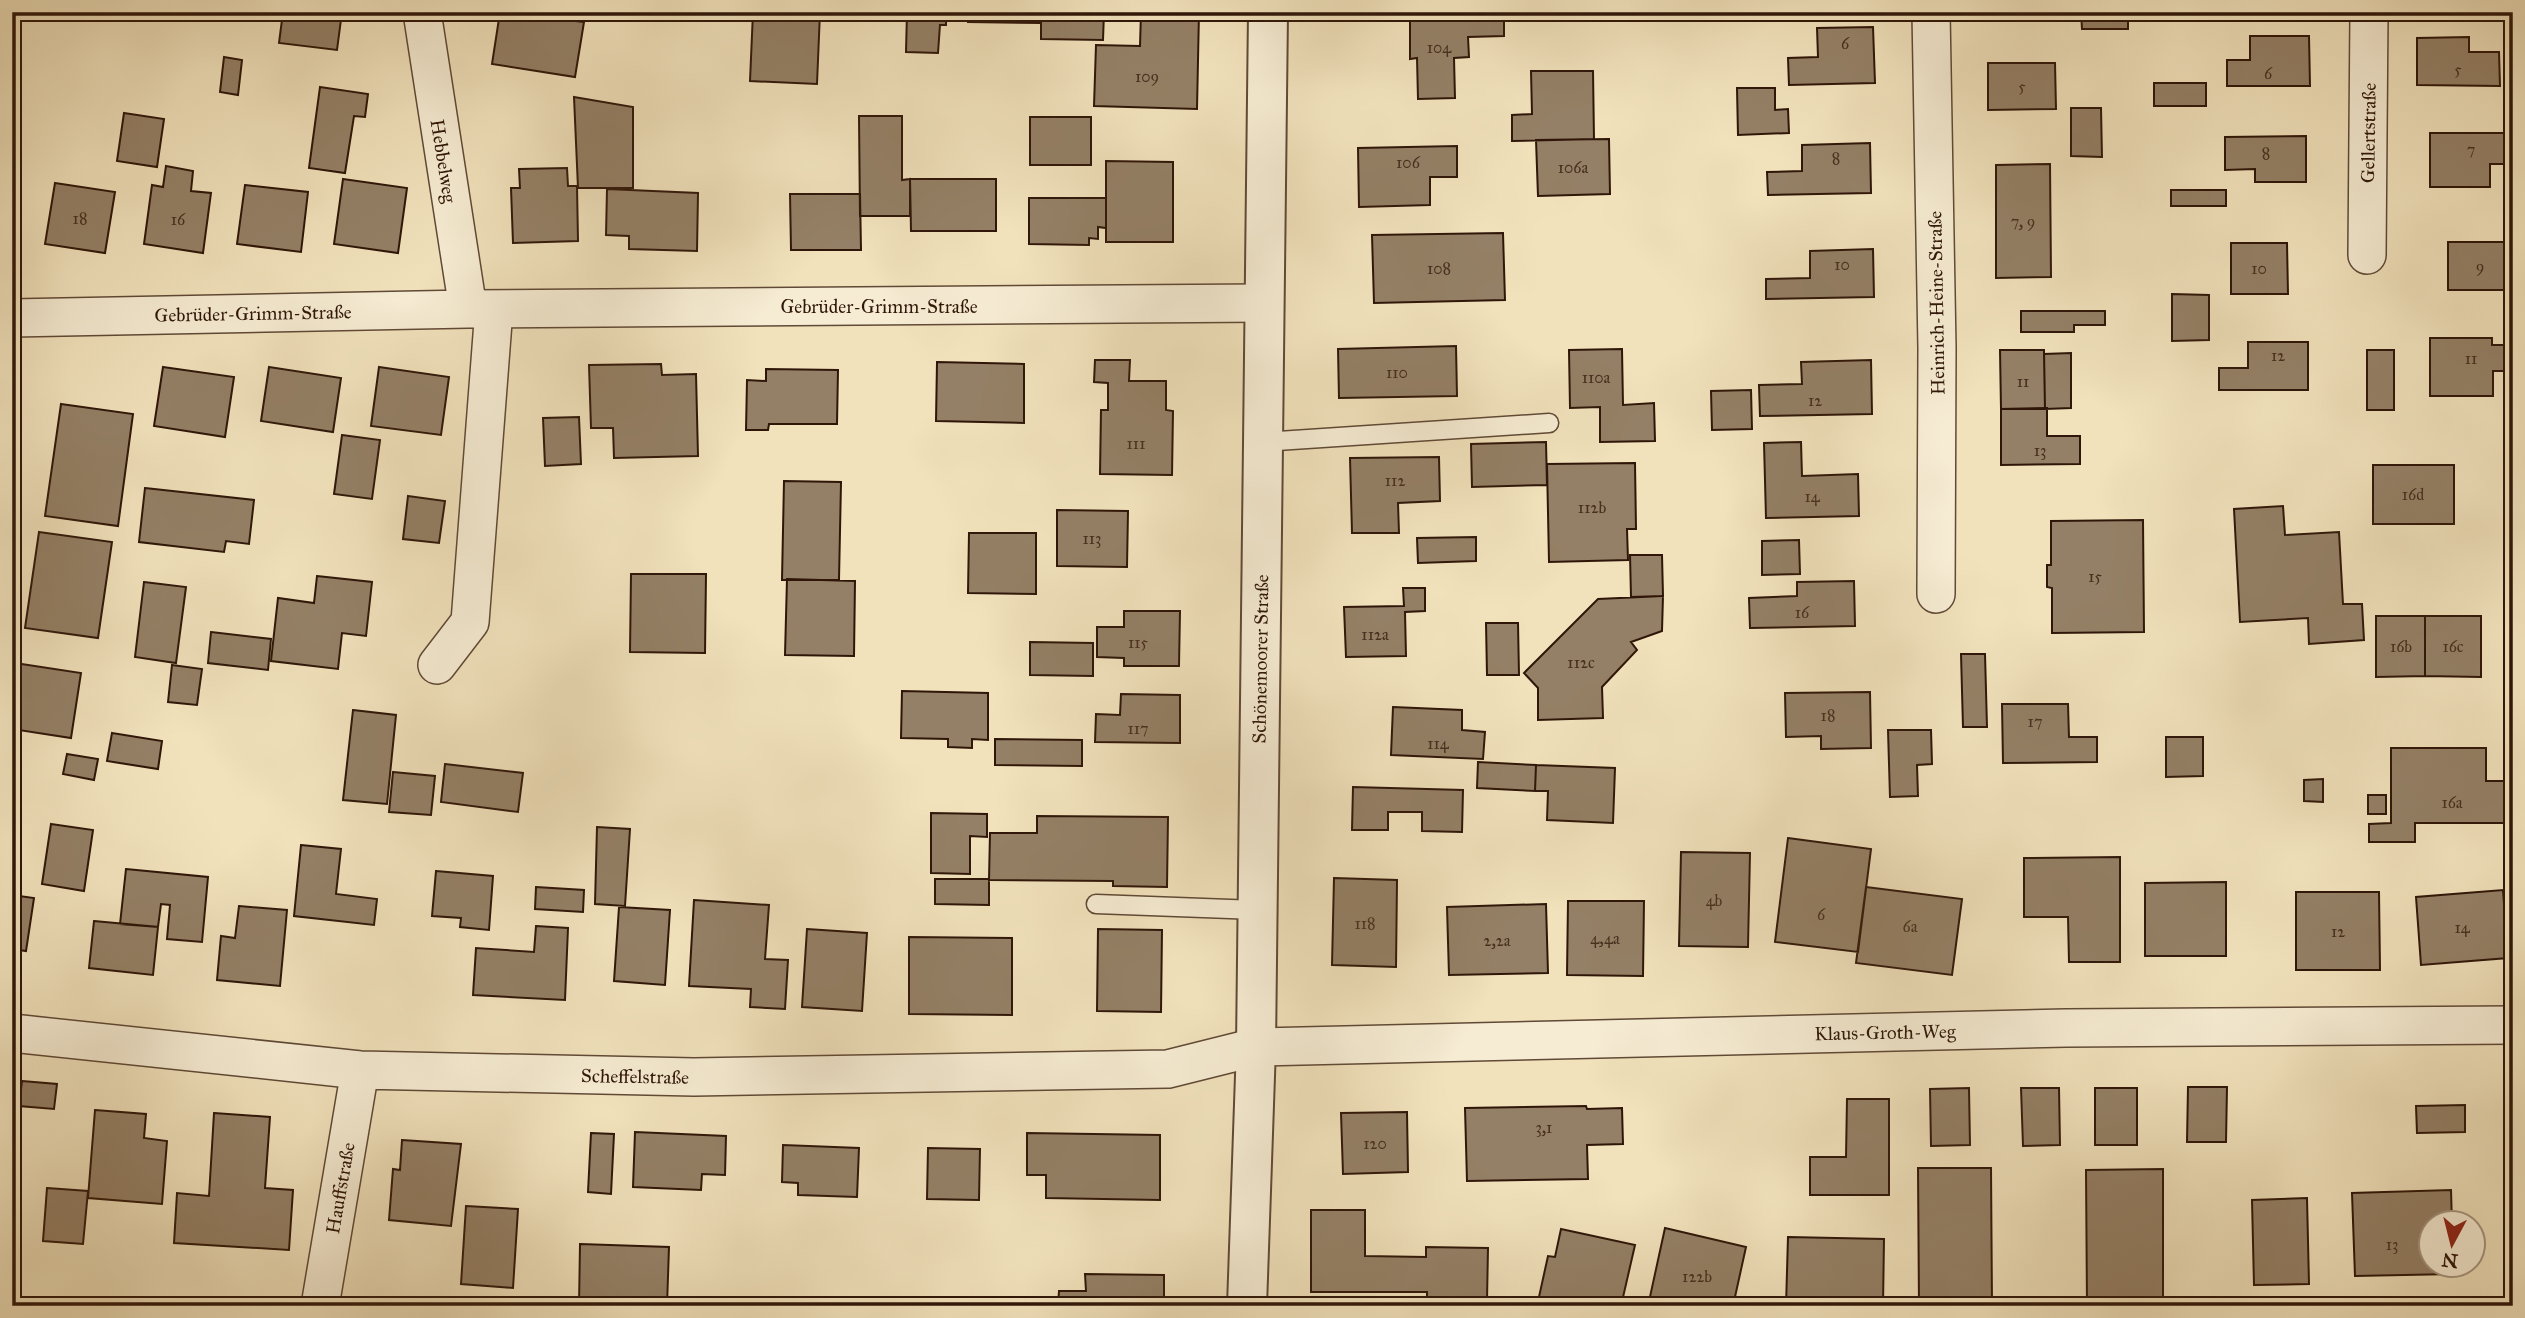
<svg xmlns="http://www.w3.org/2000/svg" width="2525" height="1318" font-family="'IM FELL Great Primer',serif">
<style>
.building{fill:#948066;stroke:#2f1609;stroke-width:2}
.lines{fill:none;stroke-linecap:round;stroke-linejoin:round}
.service-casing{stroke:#604936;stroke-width:21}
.minor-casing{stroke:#604936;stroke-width:40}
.tertiary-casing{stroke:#604936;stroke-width:42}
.service{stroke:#f6ecd3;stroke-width:18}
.minor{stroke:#f6ecd3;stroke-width:37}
.tertiary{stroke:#f6ecd3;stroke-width:38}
.labels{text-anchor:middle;stroke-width:7;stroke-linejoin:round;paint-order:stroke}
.number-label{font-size:16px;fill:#483020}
.street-label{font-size:19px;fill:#2f1609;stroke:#f6ecd3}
</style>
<rect width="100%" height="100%" fill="#f1e2bc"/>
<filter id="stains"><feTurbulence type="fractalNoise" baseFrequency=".00286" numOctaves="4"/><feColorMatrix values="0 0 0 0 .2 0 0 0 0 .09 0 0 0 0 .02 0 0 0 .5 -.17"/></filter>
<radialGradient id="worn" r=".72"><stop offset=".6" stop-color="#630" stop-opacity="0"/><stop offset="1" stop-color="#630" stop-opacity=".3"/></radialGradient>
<path class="building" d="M283,12H342L337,50L279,43Z
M500,12L584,22L575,77L492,64Z
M753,12H820L817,84L750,81Z
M907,12H946V25H940L938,53L906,52Z
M968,12H1041V23L968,22Z
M1041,12H1104L1103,40L1041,39Z
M1141,12H1199L1197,109L1094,106L1096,45L1140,46Z
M1410,12H1504V36L1468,37L1469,57L1454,58L1455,98L1418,99L1417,58L1410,59Z
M2081,12H2128V29H2082Z
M1873,27L1875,83L1789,85L1788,58L1818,57L1817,28Z
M2250,36H2309L2310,86H2227V60H2250Z
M2469,37V52H2499L2500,86L2417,85V38Z
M224,57L242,60L238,95L220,92Z
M1988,63H2055L2056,109L1988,110Z
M1531,71H1593L1594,139L1512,141V115L1532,114Z
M2154,83H2206V106H2154Z
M320,87L368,94L365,117L354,116L345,173L309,168Z
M1737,88H1775V110L1788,109L1789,133L1738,135Z
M574,97L633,107V188H578Z
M2071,108H2101L2102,157L2071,156Z
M124,113L164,119L157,167L117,161Z
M859,116H902V180L910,179V216H860Z
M1030,117H1091V165H1030Z
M2430,133H2513V164H2490V187H2430Z
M2306,136V182H2255V169L2225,170V137Z
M1609,139L1610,194L1538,196L1536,140Z
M1870,143L1871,193L1768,195L1767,172L1802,171V145Z
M1457,146V177H1430V205L1359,207L1358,148Z
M1106,161L1173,162V242H1106Z
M2050,164L2051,277L1996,278V165Z
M166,166L193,171L191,191L211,193L203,253L144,244L152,185L163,187Z
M567,168L568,186H577L578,241L513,243L511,188H520L519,169Z
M343,179L407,188L398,253L334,244Z
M910,179H996V231H911Z
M55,183L115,192L105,253L45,244Z
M245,185L308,192L301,252L237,244Z
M607,189L698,193L697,251L629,249V236L606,235Z
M2171,190H2226V206H2171Z
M790,194H860L861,250H791Z
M1029,198H1106V228L1098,227V239L1089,238V245L1029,244Z
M1503,233L1505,300L1374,303L1372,235Z
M2448,242H2513V290H2448Z
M2231,243H2287L2288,294H2231Z
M1873,249L1874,297L1766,299V279L1810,278V251Z
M2172,294L2209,295V340L2172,341Z
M2021,311H2105V325H2074V332H2021Z
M2430,338H2492V345H2513V371H2493V396H2430Z
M2248,342H2308V390H2219V368H2248Z
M1456,346L1457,396L1339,398L1338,349Z
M1622,349L1623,405L1654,403L1655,441L1600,442V407L1570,408L1569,350Z
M2000,350H2044L2045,409H2001Z
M2367,350H2394V410H2367Z
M2071,353V408L2045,409L2044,354Z
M1095,360H1130L1129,381H1166V410L1173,411L1172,475L1100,474L1101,410H1108V383L1094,382Z
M1871,360L1872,414L1760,416L1759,385L1802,384L1801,362Z
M937,362L1024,364V423L936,421Z
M661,364L662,375L696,374L698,456L614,458L613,428H591L589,365Z
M163,367L234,377L225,437L154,426Z
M269,367L341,378L333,432L261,421Z
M379,367L449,377L441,435L371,426Z
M766,369L838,370L837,424H769L768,430H746L747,380L766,381Z
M1751,390L1752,429L1712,430L1711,391Z
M61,404L133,414L118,526L45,516Z
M2047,408V436H2080V464L2001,465V409Z
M579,417L581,464L545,466L543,418Z
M342,435L380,440L372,499L334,494Z
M1546,442L1547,485L1472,487L1471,444Z
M1801,442L1802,476L1858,474L1859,516L1766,518L1764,443Z
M1439,457L1440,501L1398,503L1399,533H1352L1350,458Z
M1635,463L1636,529H1627L1628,560L1549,562L1547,464Z
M2373,465H2454V524H2373Z
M784,481L841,482L839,580H782Z
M145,488L254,500L249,544L226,541L224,552L139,542Z
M408,496L445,501L439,543L403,539Z
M2283,506L2285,535L2339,532L2343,604H2362L2364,640L2309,644L2308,618L2240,622L2234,509Z
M1057,510L1128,511L1127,567L1057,566Z
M2143,520L2144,632L2052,633V588L2047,587V565H2051V521Z
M39,532L112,542L98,638L25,628Z
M969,533H1036V594L968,593Z
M1476,537V561L1418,563L1417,538Z
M1799,540L1800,574L1762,575V541Z
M1630,555H1662L1663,596L1631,597Z
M631,574H706L705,653L630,652Z
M317,576L372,582L366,636L342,633L338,669L271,661L278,598L314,603Z
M787,579L855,581L854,656L785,655Z
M1854,581L1855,626L1750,628L1749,598L1797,596V582Z
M144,582L186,587L176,663L135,657Z
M1403,588H1425V611L1405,612L1406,656L1346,657L1344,607L1404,606Z
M1663,596L1662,631L1631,642L1637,650L1602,687L1603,718L1538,720V688L1524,673L1598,599Z
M1124,611H1180L1179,666H1124V658L1097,657V627H1124Z
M2376,616H2425V676L2376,677Z
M2425,616H2481V677L2425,676Z
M1486,623H1518L1519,675H1487Z
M211,632L271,639L268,670L208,663Z
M1030,642L1093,643V676L1030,675Z
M1961,654H1985L1987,727H1963Z
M15,663L81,673L71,738L12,729Z
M172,665L202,669L197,705L168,702Z
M902,691L988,693V740L972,739V748L948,747V739L901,738Z
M1870,692L1871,748L1821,749V736L1786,737L1785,693Z
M1121,694L1180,695V743L1095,742L1096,714L1120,715Z
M2002,704H2068L2069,737H2097V762L2003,763Z
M1393,707L1462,710V730L1485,732L1483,759L1391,755Z
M353,710L396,715L387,804L343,800Z
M1888,730H1931L1932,764L1917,765L1918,796L1890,797Z
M112,733L162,741L158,769L107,761Z
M2166,737H2203V776L2166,777Z
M995,739L1082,740V766L995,765Z
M2391,748H2486V781H2513V823H2415V842H2369V824L2391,823Z
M67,754L98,759L94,780L63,774Z
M1478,762L1536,765L1535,791L1477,788Z
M445,764L523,773L518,812L441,802Z
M1536,765L1615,768L1613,823L1547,820L1548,791H1535Z
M393,772L435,776L431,815L389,812Z
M2323,779V802L2304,801V780Z
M1353,787L1463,790L1462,832L1422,831V812H1388V830H1352Z
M2368,795H2386V814H2368Z
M931,813L987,814V837L970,836V874L931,873Z
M1037,816L1168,817L1167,887L1113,886V881L989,880L990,833H1037Z
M51,824L93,830L84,891L42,884Z
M597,827L630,829L625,906L595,904Z
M1788,838L1871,849L1858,952L1775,942Z
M301,845L341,849L336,894L377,899L374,925L294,916Z
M1681,852L1750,853L1748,947L1679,946Z
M2120,857V962H2069L2068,917H2024V858Z
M126,869L208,877L202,942L167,939L170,905L161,904L158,927L120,924Z
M436,871L493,876L489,930L460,927L461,918L432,916Z
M1334,878L1397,880L1396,967L1332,965Z
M935,879H989V905L935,904Z
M2226,882V956H2145V883Z
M536,887L584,890L583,912L535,909Z
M1866,887L1962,899L1952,975L1856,963Z
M2503,890L2508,958L2421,965L2416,897Z
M2296,892H2379L2380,970H2296Z
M12,895L34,898L26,951L12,949Z
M694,900L769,905L765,959L788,960L785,1009L750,1007L751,989L689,986Z
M1568,901H1644L1643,976L1567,975Z
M1546,904L1548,973L1449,975L1447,907Z
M239,906L287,910L280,986L217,980L221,936L235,938Z
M619,907L670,910L665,985L614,981Z
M94,921L158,927L153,975L89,968Z
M536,926L568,928L565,1000L473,995L476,948L534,952Z
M807,929L867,933L862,1011L802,1007Z
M1098,929L1162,930L1161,1012L1097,1011Z
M909,937L1012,938V1015L909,1014Z
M22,1081L57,1084L54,1109L19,1106Z
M2188,1087H2227L2226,1142H2187Z
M1969,1088L1970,1145L1931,1146L1930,1089Z
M2021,1088H2059L2060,1145L2023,1146Z
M2095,1088H2137V1145H2095Z
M1847,1099H1889V1195H1810V1157H1846Z
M2465,1105V1132L2417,1133L2416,1106Z
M1586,1106L1587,1109L1622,1108L1623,1144L1587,1145L1588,1179L1467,1181L1465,1108Z
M95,1110L146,1114L144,1138L167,1141L162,1204L88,1198Z
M1407,1112L1408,1172L1343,1174L1341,1113Z
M214,1113L270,1117L265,1188L293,1190L289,1250L174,1243L177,1193L209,1196Z
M635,1132L726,1136L725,1175L702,1174L701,1190L633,1187Z
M591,1133L614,1134L611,1194L588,1192Z
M1027,1133L1160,1135V1200L1046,1198V1175H1027Z
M402,1140L461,1144L451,1226L389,1220L393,1169L400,1170Z
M783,1145L859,1148L857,1197L798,1195V1183L782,1182Z
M928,1148L980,1149L979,1200L927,1199Z
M1918,1168H1991L1992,1306H1919Z
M2163,1169V1306H2087L2086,1170Z
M47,1188L88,1191L83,1244L43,1241Z
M2451,1190L2452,1224H2430V1266H2453V1274L2355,1276L2352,1193Z
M2307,1198L2309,1284L2254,1285L2252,1200Z
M466,1206L518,1209L513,1288L461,1284Z
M1311,1210H1365V1256L1426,1257V1247L1488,1248L1487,1300L1427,1299V1292H1311Z
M1665,1228L1746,1247L1733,1306H1648Z
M1561,1229L1635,1245L1621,1306H1537L1548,1256L1555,1257Z
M1788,1237L1884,1239L1883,1306H1786Z
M580,1244L669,1247L667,1306H579Z
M1085,1274L1164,1275V1306H1058L1059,1291H1086Z"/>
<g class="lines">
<defs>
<path id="service" d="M1262,442L1549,423
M1096,904L1257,910"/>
<path id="minor" d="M422,12L468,309
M1931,12L1937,348L1936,594
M2367,255L2369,12
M12,318L468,309L1264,303
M437,665L470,622L494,309
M12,1033L360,1070L694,1077L1168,1069L1256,1047L2066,1028L2513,1025
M320,1306L360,1070"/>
<path id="tertiary" d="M1247,1306L1256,1047L1268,12"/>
</defs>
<use href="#service" class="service-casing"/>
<use href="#minor" class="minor-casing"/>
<use href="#tertiary" class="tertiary-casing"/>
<use href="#service" class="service"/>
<use href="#minor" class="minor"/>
<use href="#tertiary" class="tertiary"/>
</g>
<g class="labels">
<g class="number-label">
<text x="1845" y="49">6</text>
<text x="1439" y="53">104</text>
<text x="2458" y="75">5</text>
<text x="2268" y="79">6</text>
<text x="1147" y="82">109</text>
<text x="2022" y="92">5</text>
<text x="2471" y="155">7</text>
<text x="2266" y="159">8</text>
<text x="1836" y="164">8</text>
<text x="1408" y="168">106</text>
<text x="1573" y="173">106a</text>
<text x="80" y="224">18</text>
<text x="178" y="225">16</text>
<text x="2023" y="227">7, 9</text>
<text x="1842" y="270">10</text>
<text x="2480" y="272">9</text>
<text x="1439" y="274">108</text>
<text x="2259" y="274">10</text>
<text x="2278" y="361">12</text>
<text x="2471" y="364">11</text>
<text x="1397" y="378">110</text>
<text x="1596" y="383">110a</text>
<text x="2023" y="387">11</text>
<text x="1815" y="406">12</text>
<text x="1136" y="449">111</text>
<text x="2040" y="456">13</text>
<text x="1395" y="486">112</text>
<text x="2413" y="500">16d</text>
<text x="1812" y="502">14</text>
<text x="1592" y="513">112b</text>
<text x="1092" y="544">113</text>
<text x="2095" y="582">15</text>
<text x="1802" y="618">16</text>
<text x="1375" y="640">112a</text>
<text x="1138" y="648">115</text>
<text x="2401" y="652">16b</text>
<text x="2453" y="652">16c</text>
<text x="1581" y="668">112c</text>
<text x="1828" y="721">18</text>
<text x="2035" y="727">17</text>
<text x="1138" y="734">117</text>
<text x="1438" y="749">114</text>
<text x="2452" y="808">16a</text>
<text x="1714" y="906">4b</text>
<text x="1821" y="920">6</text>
<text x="1365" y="929">118</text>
<text x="1910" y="932">6a</text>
<text x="2462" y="933">14</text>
<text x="2338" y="937">12</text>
<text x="1605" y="944">4,4a</text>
<text x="1497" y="946">2,2a</text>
<text x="1544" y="1133">3,1</text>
<text x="1375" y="1149">120</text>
<text x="2392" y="1250">13</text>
<text x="1697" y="1282">122b</text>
</g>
<g class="street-label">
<text transform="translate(2368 133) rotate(-89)" y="7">Gellertstraße</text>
<text transform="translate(444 161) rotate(81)" y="7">Hebbelweg</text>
<text transform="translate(1936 303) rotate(-91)" y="7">Heinrich-Heine-Straße</text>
<text x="879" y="313">Gebrüder-Grimm-Straße</text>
<text transform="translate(253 313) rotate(-1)" y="7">Gebrüder-Grimm-Straße</text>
<text transform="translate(1260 659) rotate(-89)" y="7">Schönemoorer Straße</text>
<text transform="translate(1885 1032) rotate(-1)" y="7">Klaus-Groth-Weg</text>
<text transform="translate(635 1076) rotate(1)" y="7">Scheffelstraße</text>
<text transform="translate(340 1188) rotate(-80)" y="7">Hauffstraße</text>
</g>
</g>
<rect width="2525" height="1318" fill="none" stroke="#f1e2bc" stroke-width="42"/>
<rect x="14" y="14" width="2497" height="1290" fill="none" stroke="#2f1609" stroke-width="3.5"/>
<rect x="21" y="21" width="2483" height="1276" fill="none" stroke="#2f1609" stroke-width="2"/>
<g transform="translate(2452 1244) rotate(187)"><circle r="33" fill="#f6ecd3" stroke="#a69682" stroke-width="2"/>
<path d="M0-5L12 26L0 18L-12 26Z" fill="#8f2418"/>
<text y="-10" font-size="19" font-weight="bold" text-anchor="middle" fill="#2f1609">N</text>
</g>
<rect width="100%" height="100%" filter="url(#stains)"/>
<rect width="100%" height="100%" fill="url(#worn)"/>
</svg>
